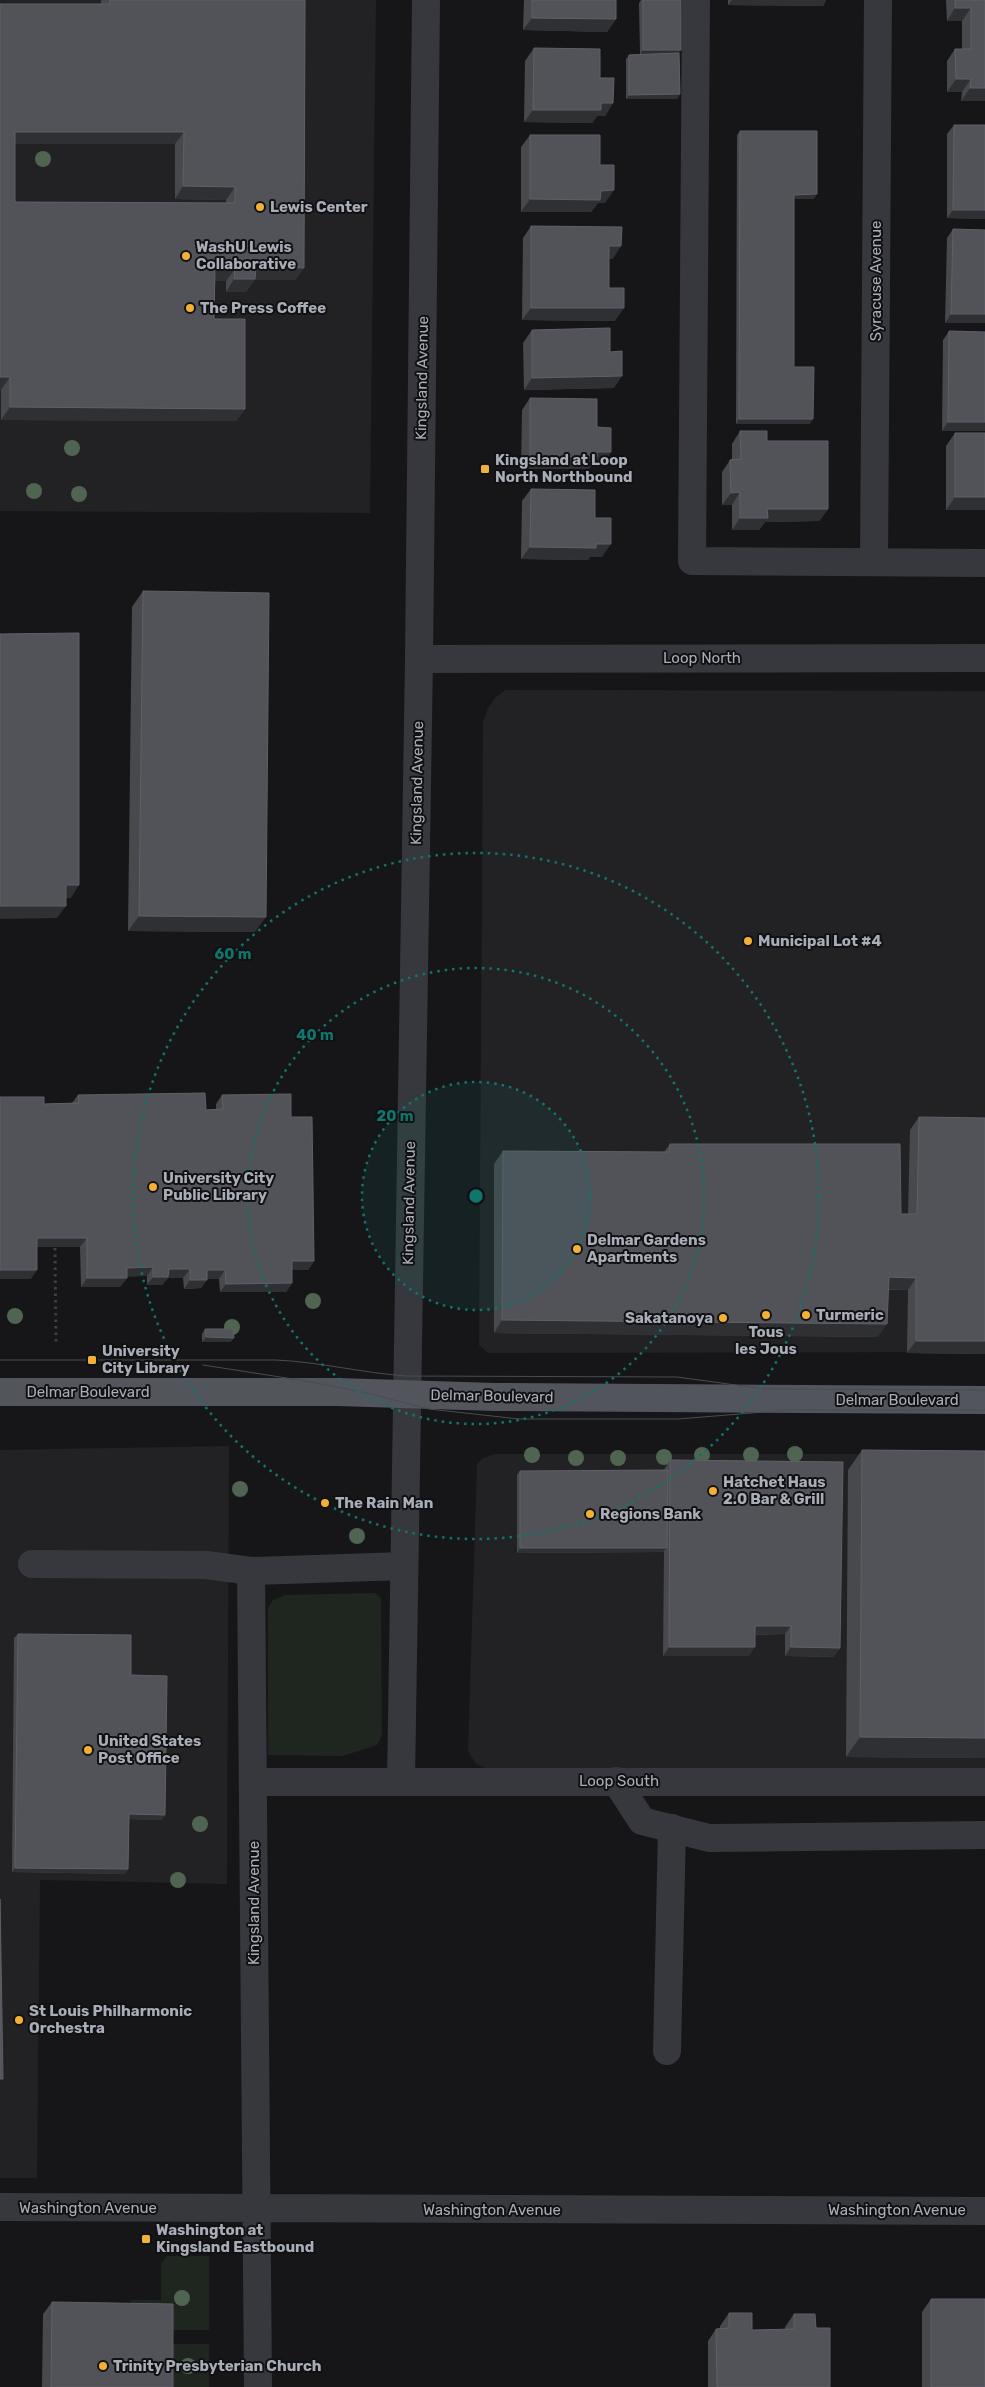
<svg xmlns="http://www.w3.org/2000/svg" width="985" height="2387" font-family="Rubik,sans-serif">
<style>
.built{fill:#222225}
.green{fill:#1e261f}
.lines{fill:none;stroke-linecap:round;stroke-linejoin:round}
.path{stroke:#3d3f44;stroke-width:3;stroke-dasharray:2.5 4;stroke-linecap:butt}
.minor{stroke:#37383d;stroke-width:28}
.major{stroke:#53555c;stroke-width:28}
.tram{stroke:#4a4c52;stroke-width:1}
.tree{fill:#506452}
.wall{fill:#47494d;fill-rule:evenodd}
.shaded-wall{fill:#2f3033}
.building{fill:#525359;stroke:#5f6168;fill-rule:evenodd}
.ring{fill:none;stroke:#0f766e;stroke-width:2.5;stroke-dasharray:2.5 5}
.poi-dot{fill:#f2b134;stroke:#111113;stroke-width:2}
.labels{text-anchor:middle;stroke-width:4;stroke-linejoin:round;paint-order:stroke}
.poi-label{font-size:15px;font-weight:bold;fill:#a8adb8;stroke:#111113;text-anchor:start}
.street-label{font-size:15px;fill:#a8adb8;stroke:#111113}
.centre{fill:#0f766e;stroke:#111113;stroke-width:2.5}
.ring-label{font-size:15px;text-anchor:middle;font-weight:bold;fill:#0f766e;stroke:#111113;stroke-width:4;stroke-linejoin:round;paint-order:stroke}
</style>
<rect width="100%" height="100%" fill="#161618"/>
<path class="built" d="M0,0H376L370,513L0,511Z
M505,690L985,691V1352L488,1353L479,1345L483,722L488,708L495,698Z
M229,1446L227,1884L40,1880L37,2178H0V1450Z
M495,1454H985V1772L497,1773L476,1764L468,1751L477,1464L483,1458Z"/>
<path class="green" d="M375,1593L381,1598V1609L382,1735L377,1745L343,1756L268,1755V1608L273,1600L285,1595Z
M167,2256H209V2330H164L131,2315V2300H161V2263Z
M164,2344H209V2387H164Z"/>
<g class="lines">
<path class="path" d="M55,1248L56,1345"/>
<path class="minor" d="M696,0L692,561L985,563
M874,562L878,0
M419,659L985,658
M32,1564L206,1565L251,1571
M401,1781L419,659L426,0
M616,1781L642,1821L709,1838L985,1835
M253,1782H985
M667,2051L672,1828
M0,2207L985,2211
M258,2387L251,1571L404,1566"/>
<path class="major" d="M0,1392H338L495,1397L985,1400"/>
<path class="tram" d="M0,1360H276C320,1362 363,1373 406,1376L677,1377L765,1389L985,1390
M203,1365L306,1381L367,1393L429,1409L519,1419H678L789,1410H985"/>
</g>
<g class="tree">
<circle cx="43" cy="159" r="8"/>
<circle cx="72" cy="448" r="8"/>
<circle cx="34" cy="491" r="8"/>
<circle cx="79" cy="494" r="8"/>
<circle cx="313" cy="1301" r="8"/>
<circle cx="15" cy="1316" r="8"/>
<circle cx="232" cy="1327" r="8"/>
<circle cx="795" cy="1454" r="8"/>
<circle cx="532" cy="1455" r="8"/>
<circle cx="702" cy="1455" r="8"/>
<circle cx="751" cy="1455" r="8"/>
<circle cx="664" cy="1457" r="8"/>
<circle cx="576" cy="1458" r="8"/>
<circle cx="618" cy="1458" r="8"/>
<circle cx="240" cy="1489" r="8"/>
<circle cx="357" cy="1536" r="8"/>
<circle cx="200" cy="1824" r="8"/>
<circle cx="178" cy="1880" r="8"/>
<circle cx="182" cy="2298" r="8"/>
<circle cx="188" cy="2366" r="8"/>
</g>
<path class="wall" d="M101,0H305L304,268L295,280H254L246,292H226V281H214V319L245,409L236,421L1,420L0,4H101ZM15,144H175V199L226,200V203L15,202Z
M524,0H616V19L607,32L523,30Z
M641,0H681V50L679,53L680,94L677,99H626V59L629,55L640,54L639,3Z
M728,0H826L823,6L728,5Z
M946,0H985V101H961L962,92H947V61L955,49H962V21H947Z
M534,48L600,78L613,103L605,116H597L592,123L524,122L525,61Z
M954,125H985V219L947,218V134Z
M740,131L814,199H794V367L810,424H736L737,135Z
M530,135L600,165L605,203H598L591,212H521V147Z
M531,226L613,259H609V288L615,321L522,320L523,238Z
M953,229L985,323H945L947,238Z
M532,330L610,352L614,388L524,390L523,343Z
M949,331L985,332V431H942L943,340Z
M530,398L597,427L611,452L602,465H592L588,469H521L522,410Z
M740,431L767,441L828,509L819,521L765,522L759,530H732V505H722V472L730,460L732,459V444Z
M955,433H985V510H946V446Z
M531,489L595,518L602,557H590L588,560L521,559L522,501Z
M143,591L255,932L128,931L132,607Z
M78,1095L206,1110L216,1109V1104L222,1095L291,1117L314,1261L308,1270H292V1283L286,1292H220L219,1279H207L201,1288L184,1289L183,1278H168L162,1285H147V1276H127V1278L120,1287H81L80,1247H37L31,1279L44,1104L72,1103Z
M919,1117L985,1354L907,1353L908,1290H888L878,1337L494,1333V1164L503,1151L664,1152L670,1144L901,1214H908L910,1130Z
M205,1329L234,1338L230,1342H202V1334Z
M862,1450L985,1451V1758L846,1757L848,1470Z
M670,1460L840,1648L833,1657L785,1656V1634L755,1635L749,1656H663L664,1552L517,1553V1475L520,1471L664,1470Z
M18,1634L131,1675L162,1820L129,1819L128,1869L125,1874L12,1872L14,1638Z
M931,2299L985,2387H922V2312Z
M52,2302L173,2387H42L43,2314Z
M729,2313L752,2330H785V2327L794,2314L816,2328L830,2387H708V2341L716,2329H720V2326Z"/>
<path class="shaded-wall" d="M732,0H826L823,6L728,5Z
M955,8H971L962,21H947Z
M532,18L616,19L607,32L523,30Z
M643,50H681L678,55H640Z
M956,79H971L962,92H947Z
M970,88H985V101H961Z
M680,94L677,99H626L629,95Z
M601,103H613L605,116H597L592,123L524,122L533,110Z
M15,132H184L175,144H7Z
M183,186L235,187L226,200L175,199Z
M614,190L605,203H598L591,212H521L530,199L601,191Z
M817,194L814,199H791L794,195Z
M953,210H985V219L947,218Z
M609,246H621L613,259L601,258Z
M256,267L304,268L295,280H254L246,292H226L234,279Z
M215,269H235L226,281H206Z
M531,308H624L615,321L522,320Z
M951,314H985V323H945Z
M622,376L614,388L524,390L532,378Z
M0,377H10L1,390H0Z
M10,407L245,409L236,421L1,420Z
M739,419H813L810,424H736Z
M948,422H985V431H942Z
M597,452H611L602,465H592L588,469H521L530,456Z
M740,492L732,505H722L731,493Z
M955,497H985V510H946Z
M767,509H828L819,521L765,522L759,530H732L740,518Z
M596,544H611L602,557H590L588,560L521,559L530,547Z
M66,885H79L71,898H57Z
M0,906H66L57,918L0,919Z
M139,916L266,917L255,932L128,931Z
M37,1238H87L80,1247H31Z
M292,1261H314L308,1270H286Z
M153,1267L147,1276L121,1277L127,1268Z
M169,1269H190L183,1278H168L162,1285H147L153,1277Z
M0,1270H37L31,1279H0Z
M207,1270H225L219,1279H201Z
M889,1277L916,1278L908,1290L880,1289Z
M87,1278H127L120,1287H81Z
M190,1280H207L201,1288L184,1289Z
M292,1283L286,1292H220L226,1284Z
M502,1320L887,1324L878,1337L494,1333Z
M206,1337L234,1338L230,1342H202Z
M916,1341H985V1354L907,1353Z
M520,1548H667L663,1552L517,1553Z
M755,1626H791L785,1634L749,1635Z
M669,1647H755L749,1656H663Z
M791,1647L840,1648L833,1657L785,1656Z
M860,1737L985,1738V1758L846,1757Z
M129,1814L165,1815L162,1820L126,1819Z
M15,1868L128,1869L125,1874L12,1872Z"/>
<path class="building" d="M110,0H305L304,268L256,267L255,279H234L235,269H215L214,319H245V409L10,407V377H0V4H110ZM15,132H184L183,186L235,187V203L15,202Z
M532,0H616V19L532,18Z
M643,0H681V50H643Z
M955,0H985V88H970L971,79H956L955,49H971V8H955Z
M534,48L600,49V78H614L613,103H601V110H533Z
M679,53L680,94L629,95V55Z
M954,125H985V210H953Z
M740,131H817V194L794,195V367H814L813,419H739Z
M530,135H600V165H614V190L601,191L600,200L530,199Z
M531,226L622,227L621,246H609V288H624V308H531Z
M953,229L985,230V314H951Z
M610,328V352L622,351V376L532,378V330Z
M949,331L985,332V422H948Z
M530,398L597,399V427L611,428V452H597V457L530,456Z
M740,431H767V441H828V509H767L768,518H740V492L731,493L730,460L741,459Z
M955,433H985V497H955Z
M531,489L595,490V518H611V544H596V548L530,547Z
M143,591L269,593L266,917L139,916Z
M79,633V885H66V906H0V634Z
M205,1093L206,1110L223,1109L222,1095L291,1094V1117H312L314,1261H292V1283L226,1284L225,1270H207V1280H190V1269H169L168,1277H153V1267L127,1268V1278H87V1238H37V1270H0V1097H44V1104L79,1103L78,1095Z
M919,1117L985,1118V1341H916V1278L889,1277L887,1324L502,1320L503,1151L669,1152L670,1144H900L901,1214H917Z
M205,1329H233L234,1338L206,1337Z
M862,1450L985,1451V1738L860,1737Z
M670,1460L843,1462L840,1648L791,1647V1626H755V1647H669Z
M668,1470L667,1548H520V1471Z
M18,1634L131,1635V1675L167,1676L165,1815L129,1814L128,1869L15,1868Z
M0,1899L3,2079H0Z
M931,2299H985V2387H931Z
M52,2302L173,2304V2387H51Z
M729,2313H752V2330L794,2329V2314H815L816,2328H830V2387H717L716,2329L729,2328Z"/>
<circle cx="476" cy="1196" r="114" fill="#0f766e" fill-opacity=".12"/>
<g class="ring">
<circle cx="476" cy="1196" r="114"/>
<circle cx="476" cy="1196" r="228"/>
<circle cx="476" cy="1196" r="343"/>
</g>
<g class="poi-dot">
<circle cx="260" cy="207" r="5"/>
<circle cx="186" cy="256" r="5"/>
<circle cx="190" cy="308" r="5"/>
<rect x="480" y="464" width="10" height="10" rx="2.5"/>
<circle cx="748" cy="941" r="5"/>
<circle cx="153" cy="1187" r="5"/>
<circle cx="577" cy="1249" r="5"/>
<circle cx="766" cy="1315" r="5"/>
<circle cx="806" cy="1315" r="5"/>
<circle cx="723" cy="1318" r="5"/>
<rect x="87" y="1355" width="10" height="10" rx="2.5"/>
<circle cx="713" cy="1491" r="5"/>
<circle cx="325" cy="1503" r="5"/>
<circle cx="590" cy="1514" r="5"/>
<circle cx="88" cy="1750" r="5"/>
<circle cx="19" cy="2020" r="5"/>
<rect x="141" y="2234" width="10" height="10" rx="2.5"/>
<circle cx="103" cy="2366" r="5"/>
</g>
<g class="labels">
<g class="poi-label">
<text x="270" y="212">Lewis Center</text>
<text x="196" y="252">WashU Lewis<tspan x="196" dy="17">Collaborative</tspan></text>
<text x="200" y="313">The Press Coffee</text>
<text x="495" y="465">Kingsland at Loop<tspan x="495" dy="17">North Northbound</tspan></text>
<text x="758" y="946">Municipal Lot #4</text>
<text x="163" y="1183">University City<tspan x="163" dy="17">Public Library</tspan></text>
<text x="587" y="1245">Delmar Gardens<tspan x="587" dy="17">Apartments</tspan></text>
<text x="816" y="1320">Turmeric</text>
<text x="713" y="1323" text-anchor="end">Sakatanoya</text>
<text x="766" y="1337" text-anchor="middle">Tous<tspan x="766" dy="17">les Jous</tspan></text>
<text x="102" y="1356">University<tspan x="102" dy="17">City Library</tspan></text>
<text x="723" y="1487">Hatchet Haus<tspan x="723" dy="17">2.0 Bar &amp; Grill</tspan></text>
<text x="335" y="1508">The Rain Man</text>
<text x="600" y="1519">Regions Bank</text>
<text x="98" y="1746">United States<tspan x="98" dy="17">Post Office</tspan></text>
<text x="29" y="2016">St Louis Philharmonic<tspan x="29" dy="17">Orchestra</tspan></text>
<text x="156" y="2235">Washington at<tspan x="156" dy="17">Kingsland Eastbound</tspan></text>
<text x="113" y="2371">Trinity Presbyterian Church</text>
</g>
<g class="street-label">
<text transform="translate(876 281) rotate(-90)" y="5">Syracuse Avenue</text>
<text transform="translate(422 378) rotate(-89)" y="5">Kingsland Avenue</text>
<text x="702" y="663">Loop North</text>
<text transform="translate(417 783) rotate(-89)" y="5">Kingsland Avenue</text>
<text transform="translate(409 1203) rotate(-89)" y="5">Kingsland Avenue</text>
<text x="88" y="1397">Delmar Boulevard</text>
<text transform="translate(492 1396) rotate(1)" y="5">Delmar Boulevard</text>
<text x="897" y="1405">Delmar Boulevard</text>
<text x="619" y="1786">Loop South</text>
<text transform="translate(254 1903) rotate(-90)" y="5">Kingsland Avenue</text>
<text x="88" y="2213">Washington Avenue</text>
<text x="492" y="2215">Washington Avenue</text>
<text x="897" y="2215">Washington Avenue</text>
</g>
</g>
<circle cx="476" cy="1196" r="8" class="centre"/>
<g class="ring-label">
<text x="233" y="959">60 m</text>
<text x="315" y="1040">40 m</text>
<text x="395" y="1121">20 m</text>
</g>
</svg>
